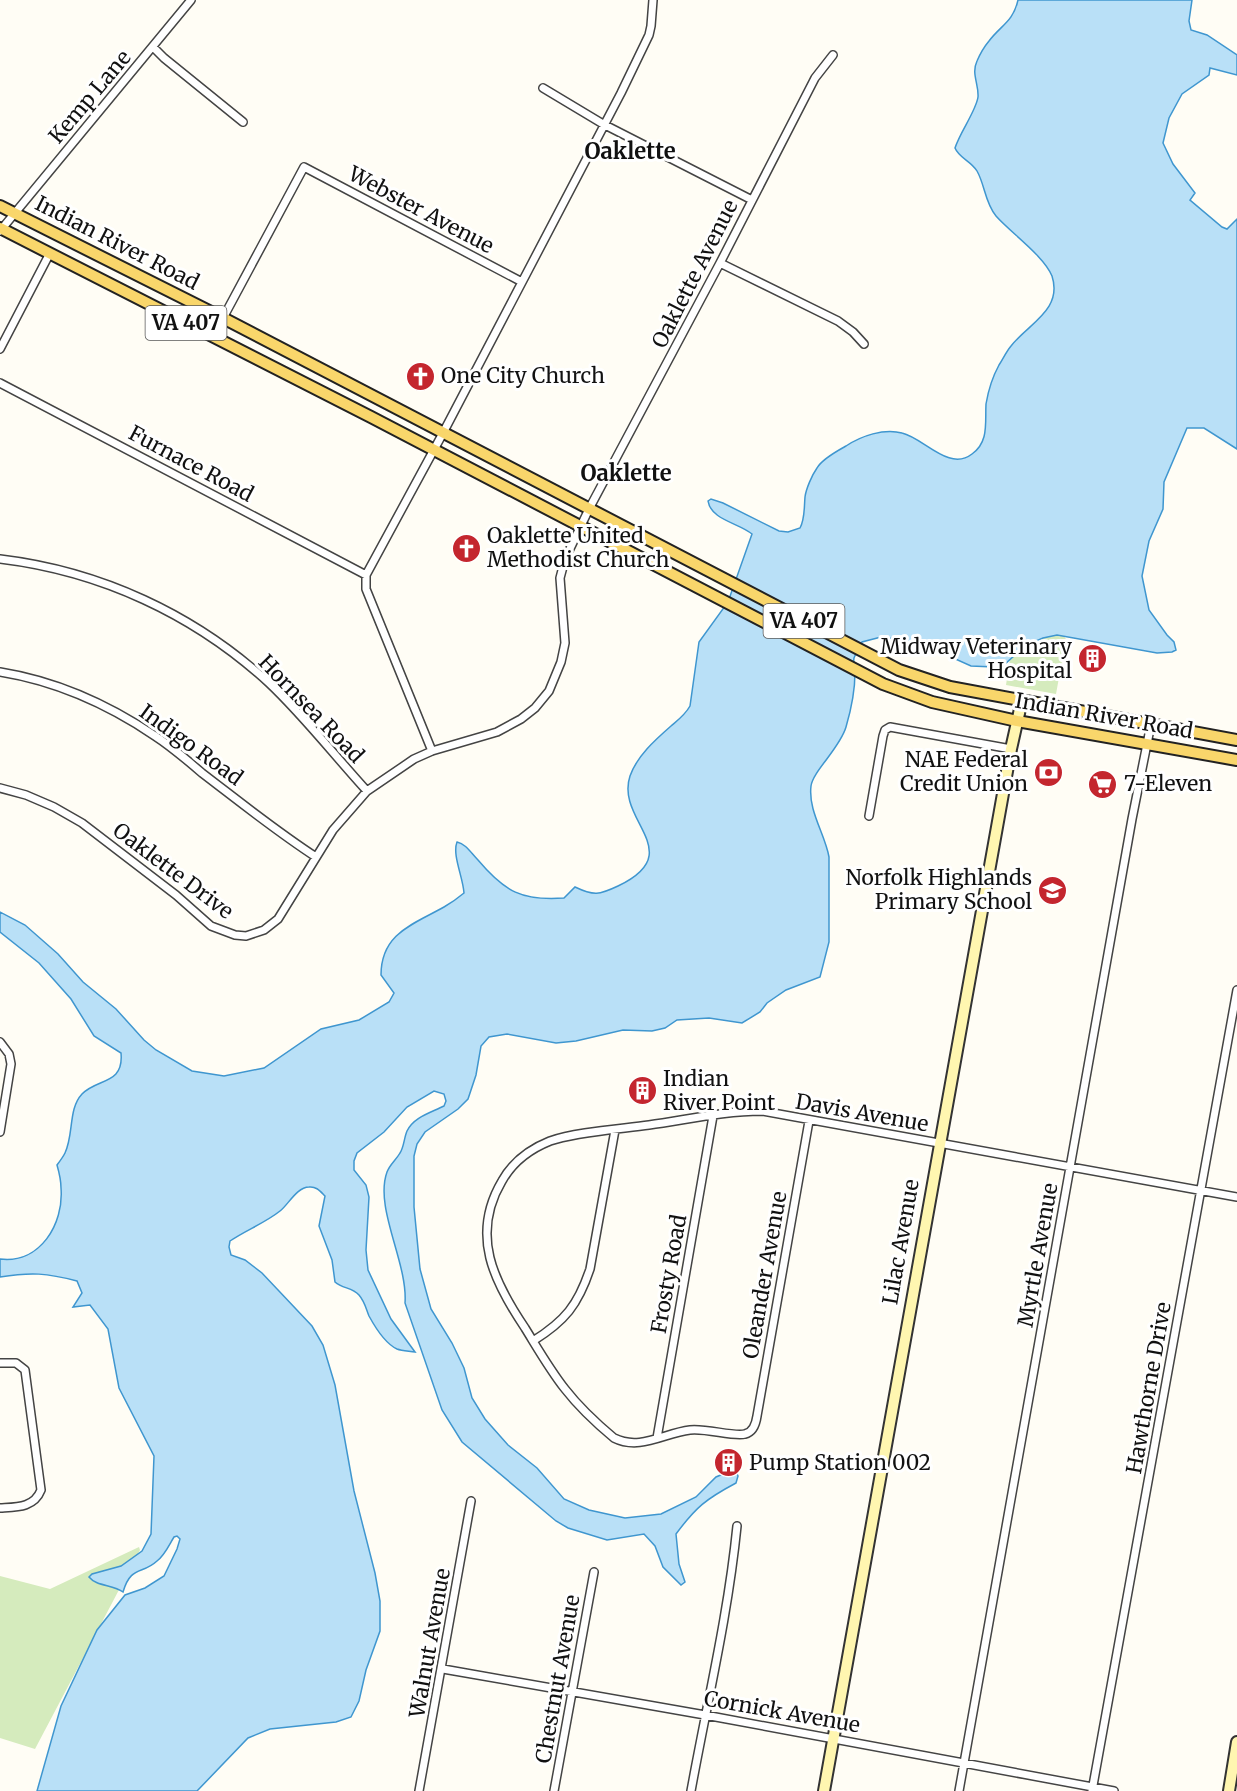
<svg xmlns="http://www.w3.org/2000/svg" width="1237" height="1791" font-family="Merriweather,serif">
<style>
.green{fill:#d5ebbd}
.water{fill:#b9e0f7;stroke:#3f96cf;stroke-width:1.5}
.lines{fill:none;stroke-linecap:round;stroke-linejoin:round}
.street-casing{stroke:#444;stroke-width:10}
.secondary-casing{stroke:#333;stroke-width:14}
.primary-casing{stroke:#222;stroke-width:14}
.street{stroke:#fff;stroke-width:7}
.secondary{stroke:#fff6b0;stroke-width:10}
.primary{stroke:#f9d66b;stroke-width:10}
.labels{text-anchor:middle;stroke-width:6;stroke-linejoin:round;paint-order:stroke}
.shield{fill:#fff;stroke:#585858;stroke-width:1.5}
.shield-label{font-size:20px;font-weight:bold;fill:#111}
.street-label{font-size:21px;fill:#111;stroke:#fff}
.poi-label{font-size:21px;fill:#111;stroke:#fff;text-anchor:start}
.neighbourhood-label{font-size:22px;font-weight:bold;fill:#111;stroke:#fff}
</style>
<rect width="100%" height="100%" fill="#fffdf5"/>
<path class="green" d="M1043,611L1066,639L1056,694L1006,685L1015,626L1048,623L1061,639Z
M139,1547L140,1550L35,1749L0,1738V1576L50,1589Z"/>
<path class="water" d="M1018,0H1192L1189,21L1191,30L1207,35L1237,55V75L1210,68L1209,75L1182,94L1169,118L1163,143L1173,164L1195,193L1190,200L1222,227L1227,229L1237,219V449L1204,428H1187L1164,482L1163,509L1149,541L1142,576L1149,610L1167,635L1174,642L1176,650L1172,652L1157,653L1057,635L1043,638L1025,646L1005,664L994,667L971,666L931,648L889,638L881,637L862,642C860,647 856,653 854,658C853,663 855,668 855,672C855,690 851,710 846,727C840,748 813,771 811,786C808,811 825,834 829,857V942L820,977L786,990L767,1003L760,1012L742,1023L709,1018L677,1020L665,1028L652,1031L623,1030L576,1041L556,1043L507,1034L489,1037L481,1046L476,1075L468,1099L458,1109L425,1132L417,1144L414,1156V1207L420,1269L431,1309L452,1343L464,1368L472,1398L485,1419L508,1445L537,1468L564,1499L589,1510L625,1518L661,1514L696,1497L716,1477L735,1469L738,1476L736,1483C706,1499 696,1507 676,1534L679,1564L685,1582L681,1585L663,1567L655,1546L644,1534L607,1540L568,1528L556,1521L462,1442L442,1410L405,1303C408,1263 374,1208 387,1172C390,1164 396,1160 400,1153C404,1147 404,1138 407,1131C414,1117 430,1113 444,1106L446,1101L444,1094L434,1091L407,1107L384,1132L357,1153L354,1161V1170L366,1185L369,1197L366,1250L368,1270L391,1319L415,1352C409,1351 402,1351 397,1349C386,1344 375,1327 369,1316C366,1309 365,1302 359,1295C352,1287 343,1289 335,1282L332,1260L319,1226L325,1196C320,1191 316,1186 309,1187C297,1187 288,1205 280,1211C265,1223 246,1230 230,1241L229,1247L231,1255L245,1260L262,1273L312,1326L323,1345L335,1385L354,1491L375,1573L380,1601V1631L366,1670L359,1701L351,1717L336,1722L270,1729L248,1738L197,1791H37L61,1706L97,1630L125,1595L145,1588L164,1576L177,1549L180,1539L177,1536L174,1537C169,1545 165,1555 157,1561C142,1575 131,1565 123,1592C113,1584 97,1587 89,1577L92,1574L121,1566L142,1551L151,1534L154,1456L119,1388L108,1329L90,1305L73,1307L82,1293L77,1281C47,1273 31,1272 0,1277V1259C40,1264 64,1224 61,1188C61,1180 59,1172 57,1165C60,1161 63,1157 65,1153C74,1134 68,1109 82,1094C97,1078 124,1085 121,1053L94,1036L71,999L39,963L0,932V912L25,925L58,954L83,982L116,1009L144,1040L156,1050L192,1071L224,1076L264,1068L321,1029L359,1020L389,1002L394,993L381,975C381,933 414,924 444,907C451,903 458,898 464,893C463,877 452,855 457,842C466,844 471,853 478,860C505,892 522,901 564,898L575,887C594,896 599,895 618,886C689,852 615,821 630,776C637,756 655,740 671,726C678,720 685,715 690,706L699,642L728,602L752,534C739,523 711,520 708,501L711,499L723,503L779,531L788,532L800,528C805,519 804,508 805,497C806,489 812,475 817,468C822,459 837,451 846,446C861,436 884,428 902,433C924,438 949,472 972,454C989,442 985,423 986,404C988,392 993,376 999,365C1003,359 1006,352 1011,346C1028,324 1063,310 1052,276C1044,256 1011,233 996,216C985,203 985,185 977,171C971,161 959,158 955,148C960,132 976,111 978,97C979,84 971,74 977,61C980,54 984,47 989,41C1001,25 1013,22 1018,0Z"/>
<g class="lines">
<defs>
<path id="street" d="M153,47L164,58L243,122
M543,88L603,124L752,200
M0,231L191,0
M720,263L838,321L853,332L864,344
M223,318L304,167L522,282
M0,349L50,253
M0,383L366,575
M0,559C100,571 194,614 269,683C304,716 334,755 367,791
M0,672C56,681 109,705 155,736C172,747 187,760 202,773C240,802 276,831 316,857
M432,751L366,589V575L443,433L621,93L649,35L651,26L653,0
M0,788L26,795L54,807L82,823L176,895L211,926L235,935L246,936L264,930L278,919L333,830L367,791L414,759L432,751L497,732L521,719L535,708L549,691L561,662L565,643L560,578L565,559L589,509L720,263L815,78L833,55
M869,816L883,736L885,730L890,727L1011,749
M0,1042L9,1054L11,1064L0,1132
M809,1121L757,1416C756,1423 754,1432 745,1434C734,1437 706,1428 690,1430C664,1433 640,1451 614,1438C596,1423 579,1407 565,1389C550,1370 538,1349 525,1328C494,1282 470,1235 502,1181C512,1163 530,1149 550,1141C576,1132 620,1129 649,1125C686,1120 724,1111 762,1111L1237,1197
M533,1341C565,1321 578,1305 590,1269L615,1130
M0,1363H16L25,1370L41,1490C34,1508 16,1507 0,1508
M657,1438L713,1116
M443,1669L705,1715L1114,1791
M419,1791L471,1501
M554,1791L594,1572
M691,1791C707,1703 728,1616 737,1526
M959,1791L1132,819L1151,724
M1092,1791L1237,990"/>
<path id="secondary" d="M824,1791L1011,749L1022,700
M1229,1791L1237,1742"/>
<path id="primary" d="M0,206L223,318L899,670L950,687L1237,740
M0,228L371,417L883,684L932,702L1017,721L1237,760"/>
</defs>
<use href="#street" class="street-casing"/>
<use href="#secondary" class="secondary-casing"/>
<use href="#primary" class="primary-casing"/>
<use href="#street" class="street"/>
<use href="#secondary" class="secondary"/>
<use href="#primary" class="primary"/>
</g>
<defs>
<symbol id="church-disc" viewBox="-11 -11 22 22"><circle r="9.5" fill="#c4262e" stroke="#fff"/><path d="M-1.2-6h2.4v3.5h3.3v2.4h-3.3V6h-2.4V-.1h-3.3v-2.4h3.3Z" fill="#fff"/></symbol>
<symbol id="building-disc" viewBox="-11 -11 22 22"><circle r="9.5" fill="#c4262e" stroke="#fff"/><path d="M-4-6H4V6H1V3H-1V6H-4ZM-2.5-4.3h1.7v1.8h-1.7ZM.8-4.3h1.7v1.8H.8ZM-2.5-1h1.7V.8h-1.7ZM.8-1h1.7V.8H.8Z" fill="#fff"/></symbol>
<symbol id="bank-disc" viewBox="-11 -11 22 22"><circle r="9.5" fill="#c4262e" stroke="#fff"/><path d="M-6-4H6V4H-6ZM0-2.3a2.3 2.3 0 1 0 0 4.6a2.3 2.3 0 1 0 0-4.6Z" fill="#fff"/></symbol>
<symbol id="supermarket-disc" viewBox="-11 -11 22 22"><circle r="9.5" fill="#c4262e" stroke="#fff"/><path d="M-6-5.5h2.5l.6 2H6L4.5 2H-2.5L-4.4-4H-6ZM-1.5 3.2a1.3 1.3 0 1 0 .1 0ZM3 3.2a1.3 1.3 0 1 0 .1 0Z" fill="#fff"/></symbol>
<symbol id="school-disc" viewBox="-11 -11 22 22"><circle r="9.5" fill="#c4262e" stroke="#fff"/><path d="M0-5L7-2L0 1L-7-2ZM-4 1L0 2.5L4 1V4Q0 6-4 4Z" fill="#fff"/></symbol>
</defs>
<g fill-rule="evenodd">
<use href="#church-disc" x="404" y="360" width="33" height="33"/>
<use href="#church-disc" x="450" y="532" width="33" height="33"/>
<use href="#building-disc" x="1076" y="642" width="33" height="33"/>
<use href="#bank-disc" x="1032" y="756" width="33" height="33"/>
<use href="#supermarket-disc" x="1086" y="768" width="33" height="33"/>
<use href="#school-disc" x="1036" y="874" width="33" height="33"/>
<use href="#building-disc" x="626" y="1074" width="33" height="33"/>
<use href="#building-disc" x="712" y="1446" width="33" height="33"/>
</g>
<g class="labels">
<g class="shield">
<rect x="145.5" y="306" width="81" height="34" rx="4.5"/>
<rect x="763.5" y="604" width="81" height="34" rx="4.5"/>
</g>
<g class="shield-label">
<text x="186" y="330">VA 407</text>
<text x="804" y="628">VA 407</text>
</g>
<g class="street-label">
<text transform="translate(90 97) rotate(-50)" y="7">Kemp Lane</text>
<text transform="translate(421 210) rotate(28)" y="7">Webster Avenue</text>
<text transform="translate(117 243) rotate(27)" y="7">Indian River Road</text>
<text transform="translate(695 274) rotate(-63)" y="7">Oaklette Avenue</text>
<text transform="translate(191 464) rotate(28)" y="7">Furnace Road</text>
<text transform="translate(311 709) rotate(46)" y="7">Hornsea Road</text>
<text transform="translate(1104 716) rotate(10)" y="7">Indian River Road</text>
<text transform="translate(191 745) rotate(36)" y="7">Indigo Road</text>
<text transform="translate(173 871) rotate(37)" y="7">Oaklette Drive</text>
<text transform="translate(862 1113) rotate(10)" y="7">Davis Avenue</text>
<text transform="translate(901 1242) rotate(-80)" y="7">Lilac Avenue</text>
<text transform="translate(1038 1255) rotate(-80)" y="7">Myrtle Avenue</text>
<text transform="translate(669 1274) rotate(-80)" y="7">Frosty Road</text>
<text transform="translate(765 1275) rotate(-80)" y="7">Oleander Avenue</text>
<text transform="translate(1149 1388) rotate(-80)" y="7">Hawthorne Drive</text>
<text transform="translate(430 1643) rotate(-80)" y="7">Walnut Avenue</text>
<text transform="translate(558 1679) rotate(-80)" y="7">Chestnut Avenue</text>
<text transform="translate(782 1712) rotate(10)" y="7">Cornick Avenue</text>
</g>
<g class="poi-label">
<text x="441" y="383">One City Church</text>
<text x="487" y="543">Oaklette United<tspan x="487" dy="24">Methodist Church</tspan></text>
<text x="1072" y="654" text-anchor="end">Midway Veterinary<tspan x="1072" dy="24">Hospital</tspan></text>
<text x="1028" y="767" text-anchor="end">NAE Federal<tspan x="1028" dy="24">Credit Union</tspan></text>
<text x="1124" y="791">7-Eleven</text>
<text x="1032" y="885" text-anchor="end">Norfolk Highlands<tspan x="1032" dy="24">Primary School</tspan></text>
<text x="663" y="1086">Indian<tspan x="663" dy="24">River Point</tspan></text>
<text x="749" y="1470">Pump Station 002</text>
</g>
<g class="neighbourhood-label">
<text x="630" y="159">Oaklette</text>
<text x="626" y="481">Oaklette</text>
</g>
</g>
</svg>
